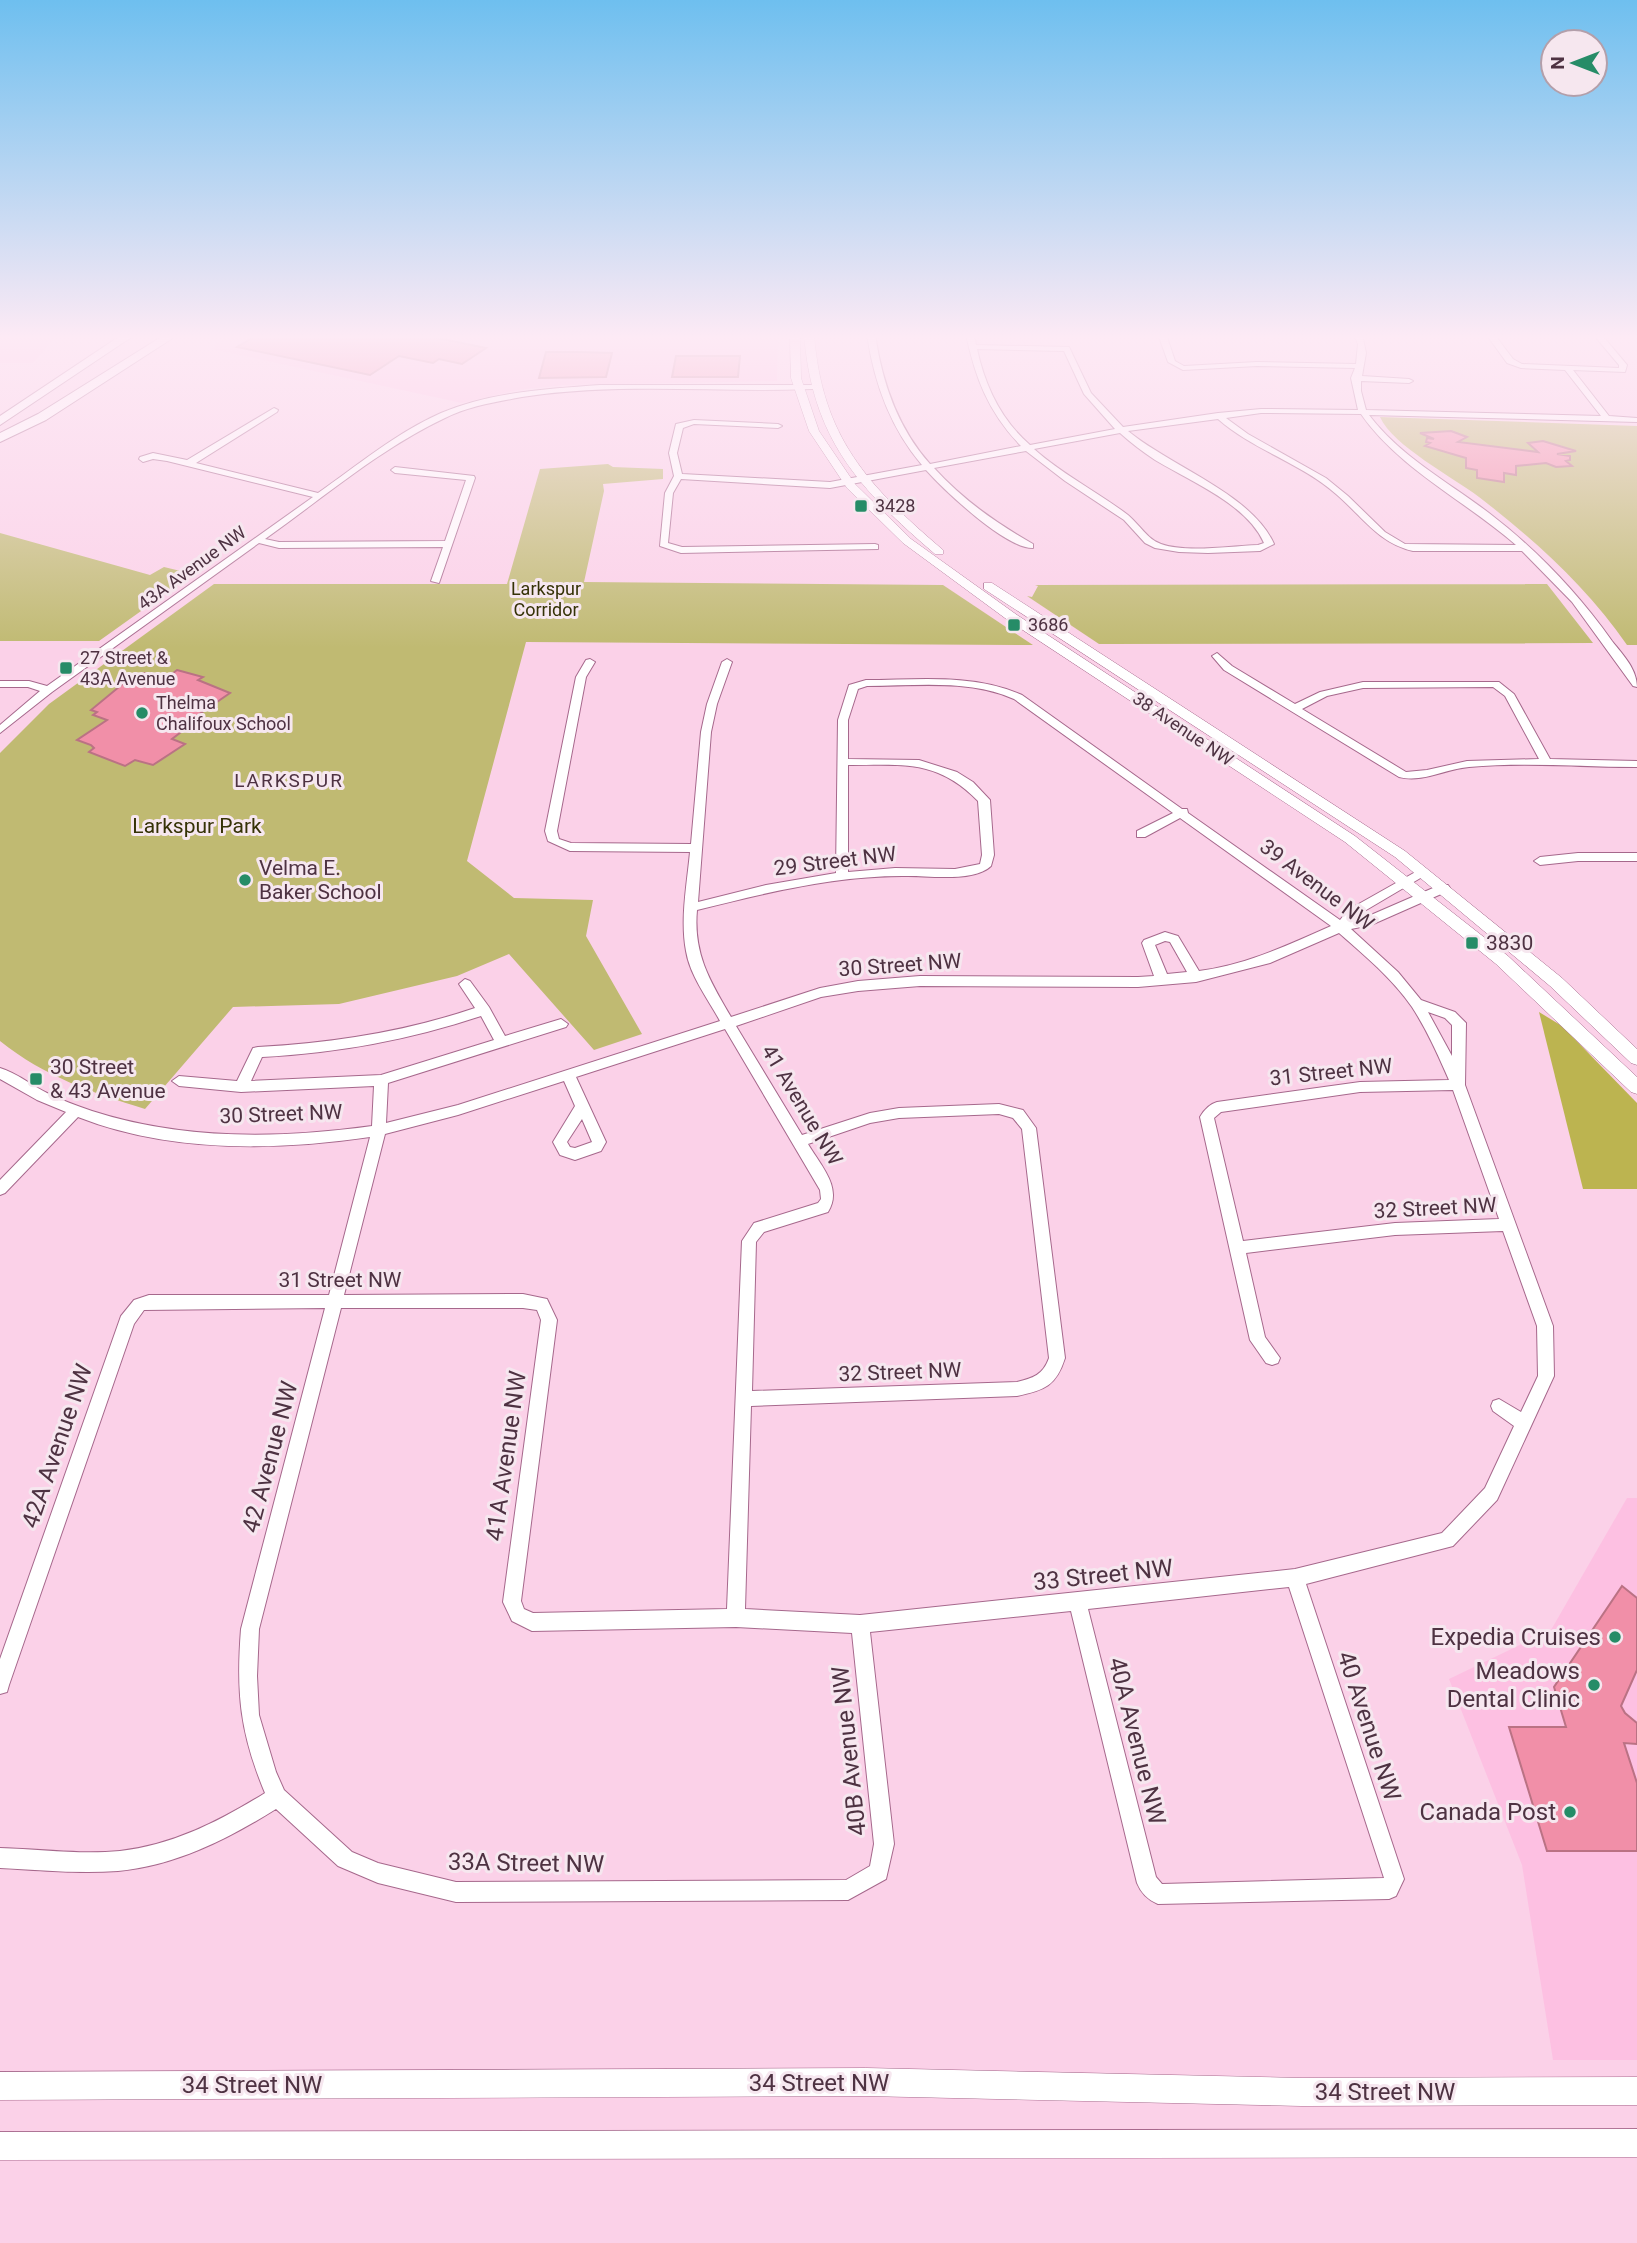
<svg xmlns="http://www.w3.org/2000/svg" width="1637" height="2243" font-family="Roboto,sans-serif">
<style>
.built{fill:#fdc0e2}
.green{fill:#c0ba72}
.forest{fill:#bcb450}
.building{fill:#f18fa8;stroke:#ba7284;stroke-width:2}
.lines{fill:none;stroke-linecap:round;stroke-linejoin:round}
.minor-casing{stroke:#a6688c;stroke-width:2}
.major-casing{stroke:#a6688c;stroke-width:1}
.highway-casing{stroke:#a6688c;stroke-width:2}
.minor{fill:#fff;fill-rule:evenodd}
.major{fill:#fff;fill-rule:evenodd}
.highway{fill:#fff;fill-rule:evenodd}
.poi-dot{fill:#268c67;stroke:#f6e7ef;stroke-width:2.5}
.labels{text-anchor:middle;stroke-width:6;stroke-linejoin:round;paint-order:stroke}
.far-poi-label{font-size:18px;fill:#4e3242;stroke:#f6e7ef;text-anchor:start}
.far-street-label{font-size:18px;fill:#4e3242;stroke:#f6e7ef}
.far-park-label{font-size:18px;fill:#353206;stroke:#f6e7ef}
.far-neighbourhood-label{font-size:19px;letter-spacing:2px;fill:#4e3242;stroke:#f6e7ef}
.park-label{font-size:21px;fill:#353206;stroke:#f6e7ef}
.street-label{font-size:21px;fill:#4e3242;stroke:#f6e7ef}
.poi-label{font-size:21px;fill:#4e3242;stroke:#f6e7ef;text-anchor:start}
.near-street-label{font-size:24px;fill:#4e3242;stroke:#f6e7ef}
.near-poi-label{font-size:24px;fill:#4e3242;stroke:#f6e7ef;text-anchor:end}
</style>
<rect width="100%" height="100%" fill="#fbd1e8"/>
<path class="built" d="M0,334H58L33,363H0Z
M229,334H778L777,381L564,385L518,390L462,403L212,349Z
M1627,1498H1637V2060H1553L1522,1865L1449,1679L1551,1630Z"/>
<path class="green" d="M1380,417L1637,426V645H1627C1587,587 1535,540 1479,497C1453,477 1393,446 1380,417Z
M608,464L613,467L663,469V479L603,484L604,491L584,582L943,585L1033,645L526,642L467,861L514,898L593,900L586,936L642,1034L594,1050L509,954L457,976L339,1004L233,1007L145,1109C91,1092 45,1077 0,1041V753L49,704L214,584H507L540,469Z
M0,533L150,575L164,567L193,574L99,641H0Z
M1547,584L1593,643L1099,644L1027,596L1032,597L1038,586L1035,585Z"/>
<path class="forest" d="M1539,1012L1562,1026L1637,1103V1189H1583Z"/>
<path class="building" d="M271,334H418L486,348L462,364L439,359L433,363L399,356L370,375L237,347L257,335L266,337Z
M546,352H578L612,353L606,377L539,378Z
M676,356H740L738,377H672Z
M1451,431L1467,437L1458,442L1538,452L1528,443L1543,441L1576,451L1557,454L1570,456V460L1566,461L1572,466L1556,467L1546,463L1516,466V475L1504,473V482L1477,478V470L1466,468V458L1425,446L1430,443L1426,442L1427,438L1434,439L1420,433Z
M177,670L203,677L198,680L230,693L185,724L189,726L172,739L185,744L153,765L135,760L125,766L89,752L94,748L91,745L77,740L107,720L93,715L97,712L91,710L131,677L137,678L144,673L168,677Z
M1622,1586L1637,1598V1670L1621,1706L1625,1713L1637,1723V1744L1624,1743L1637,1783V1851H1547L1509,1727H1566L1554,1687Z"/>
<g class="lines">
<defs>
<path id="minor" d="M867,334H875C882,382 897,427 930,464L1021,446C988,412 975,377 966,334H974L976,345L1069,347L1091,393L1123,427L1218,413L1261,409L1358,410L1351,378L1355,368L1257,366L1183,370L1168,362L1158,334H1166L1175,361L1184,366L1257,362L1356,364L1358,344L1354,334H1362L1366,353L1362,376L1409,379L1413,381L1409,383L1361,381V391L1366,410L1601,416L1565,370L1521,368L1507,363L1486,334H1494L1513,359L1522,364L1619,368V365L1593,334H1601L1627,365L1625,372L1573,370L1609,416L1637,418V422L1369,415C1400,456 1448,482 1489,513C1536,549 1578,593 1612,641C1623,655 1637,669 1637,687L1633,686L1572,602L1522,551H1413C1378,543 1362,516 1336,494C1301,463 1253,450 1218,419L1128,431C1170,466 1252,494 1274,544L1260,551L1208,553L1179,552L1155,548L1145,543L1124,520L1065,481L1026,451L934,468C963,500 996,523 1033,544V548C1006,549 944,490 926,470L830,488L681,479L673,493L668,543L682,547L875,544L878,545V549L681,553L660,546L665,493L674,476L669,453L676,424L694,420L778,424L782,426L778,428L694,424L683,428L677,453L682,474L830,482L922,465C890,427 874,383 867,334ZM977,349L1064,351L1084,394L1115,429L1030,445C1001,420 985,386 977,349ZM1261,413L1361,414C1398,468 1467,502 1516,545L1405,544L1385,532L1348,496L1326,478L1248,434L1226,418ZM1120,433C1131,443 1143,452 1155,460C1190,481 1247,504 1264,543L1258,545C1230,546 1187,553 1161,544C1147,539 1139,524 1128,515C1098,492 1063,475 1034,449Z
M600,385H813L817,387L813,389C716,393 618,382 522,397C496,402 469,406 445,418C381,448 323,498 265,539L279,542L445,541L466,480L395,473L391,470L395,467L474,476L475,478L439,583L431,581L443,547L279,548L259,543L52,692L0,733V725L40,691L28,687H0V681H29L47,686L313,497L167,461L153,459L143,462L139,459L140,457L153,453L187,460L274,408L278,410L277,412L196,463L318,493C358,465 396,433 441,413C490,392 547,389 600,385Z
M1217,653L1232,666L1295,704L1320,692L1363,682H1499L1514,694L1550,759L1637,761V767C1580,767 1525,762 1469,767C1445,769 1423,783 1399,777L1224,670L1212,656ZM1493,687L1505,696L1539,759L1467,761L1427,770L1406,772L1302,709L1327,696L1363,688Z
M590,659L595,662L586,677L557,831L559,839L571,843L691,844L701,732L707,704L722,662L727,659L732,662L717,704L711,732L698,902L766,885L836,873L838,720L849,685L866,680C918,680 973,673 1022,695L1182,809H1187L1188,813L1340,920L1348,910L1419,870L1423,869L1429,873L1356,916L1353,920L1364,918L1440,885H1448L1450,888L1448,891L1371,925L1351,929L1398,972L1421,1000L1455,1012L1466,1023L1465,1085L1553,1326L1554,1376L1497,1500L1453,1546L1306,1584L1404,1879L1396,1896L1389,1899L1158,1904C1148,1900 1141,1893 1137,1883L1071,1611L870,1632L894,1844L886,1879L848,1900L456,1902L378,1883L338,1866L276,1809C228,1839 175,1866 118,1871C79,1874 39,1870 0,1868V1848C40,1849 80,1855 120,1851C173,1845 220,1821 265,1793C240,1733 236,1693 241,1629L325,1308L144,1310L134,1324L9,1685L7,1692L0,1694V1659L121,1316L134,1300L149,1295H329L370,1137C274,1151 170,1153 78,1117L5,1193L0,1195V1180L66,1112L37,1100L0,1079V1068C17,1073 31,1085 47,1093C61,1100 77,1106 92,1111C183,1140 278,1139 372,1126L374,1086L241,1092L179,1086L172,1081L179,1076L237,1081L253,1048L258,1047C333,1043 404,1032 475,1008L459,984L465,979L470,981L489,1007L505,1036L561,1019L568,1024L566,1027L388,1083L386,1123L458,1105L720,1021C708,999 690,976 686,951C680,919 687,884 690,852L570,851L548,841L545,831L576,677L586,660ZM867,686C916,686 969,679 1014,699L1173,813L1137,831V837H1145L1180,818L1331,926C1288,945 1246,965 1199,971L1178,936L1165,932L1144,940L1142,943L1154,976L1138,977L920,976L858,981L820,988L731,1017C710,981 693,954 697,910C765,893 837,875 908,876C930,876 975,882 991,866L994,855L990,800L973,782L957,772L919,760L848,759V720L858,689ZM848,765C903,765 937,759 978,801L982,855L980,864L955,869L895,868L848,872ZM1339,933C1365,956 1392,978 1412,1007C1427,1030 1438,1055 1449,1080L1360,1082L1217,1102C1210,1104 1204,1110 1200,1117L1250,1340L1266,1363L1272,1365L1278,1363L1280,1358L1265,1337L1246,1253L1395,1235L1503,1231L1537,1326L1538,1376L1521,1412L1499,1399L1493,1401L1491,1406L1493,1411L1514,1426L1485,1488L1442,1533L1295,1569L860,1615L745,1609L751,1406L1017,1396C1045,1390 1056,1386 1065,1358L1036,1128L1023,1110L999,1104L899,1108L870,1113L802,1135L736,1026L821,997L858,991L920,986L1138,987L1196,982L1270,963ZM1165,941L1170,942L1187,972L1167,974L1155,945ZM1428,1012L1445,1018L1452,1025V1056ZM481,1016L494,1040L381,1075L251,1081L262,1057C338,1053 409,1040 481,1016ZM725,1029L820,1190L821,1199L818,1203L754,1223L742,1241L727,1609L533,1613L524,1609L521,1601L557,1320L547,1299L523,1294L344,1295L385,1134L458,1115L564,1081L575,1106L553,1142L560,1155L575,1160L601,1151L606,1142L576,1077ZM1453,1090L1499,1219L1395,1223L1243,1241L1214,1118L1221,1112L1360,1092ZM999,1114L1013,1118L1022,1129L1049,1358C1043,1375 1033,1378 1017,1382L752,1391L756,1242L764,1232L828,1212C843,1188 821,1166 808,1144L870,1123L899,1118ZM582,1119L592,1142L575,1148L570,1147L567,1142ZM341,1308H523L537,1310L541,1320L503,1602L512,1621L532,1631L736,1627L852,1633L874,1844L870,1866L846,1880L456,1882L378,1863L352,1852L284,1790L276,1772L259,1715L257,1676L259,1629ZM1289,1587L1384,1878L1162,1884L1156,1877L1088,1609Z
M1578,853H1637V861H1578L1540,865L1534,861L1540,857Z"/>
<path id="major" d="M790,334H800L801,378L819,431L855,484L911,539L1017,615L1355,836L1508,956L1637,1077V1094L1631,1092L1496,964L1345,842L1009,621L903,543L847,488L809,431L791,378Z
M804,334H814C822,437 867,485 943,550V554H935C859,489 812,439 804,334Z
M984,583H992L1405,851L1562,978L1637,1049V1065L1631,1063L1550,986L1395,857L984,589Z
M866,2068L1302,2078L1637,2077V2105L1302,2106L866,2096L0,2100V2072Z
M1637,2129V2157L0,2160V2132Z"/>
<path id="highway" d="M123,334H136L0,425V416Z
M166,334H179L46,420L0,442V433L38,414Z"/>
</defs>
<use href="#minor" class="minor-casing"/>
<use href="#major" class="major-casing"/>
<use href="#highway" class="highway-casing"/>
<use href="#minor" class="minor"/>
<use href="#major" class="major"/>
<use href="#highway" class="highway"/>
</g>
<linearGradient id="sky" x2="0" y2="1"><stop stop-color="#6ebfef"/><stop offset="0.52" stop-color="#fdeaf5"/><stop offset="1" stop-color="#fdeaf5" stop-opacity="0"/></linearGradient>
<rect width="1637" height="648" fill="url(#sky)"/>
<g class="poi-dot">
<rect x="854" y="499" width="14" height="14" rx="3.5"/>
<rect x="1007" y="618" width="14" height="14" rx="3.5"/>
<rect x="59" y="661" width="14" height="14" rx="3.5"/>
<circle cx="142" cy="713" r="7"/>
<circle cx="245" cy="880" r="7"/>
<rect x="1465" y="936" width="14" height="14" rx="3.5"/>
<rect x="29" y="1072" width="14" height="14" rx="3.5"/>
<circle cx="1615" cy="1637" r="7"/>
<circle cx="1594" cy="1685" r="7"/>
<circle cx="1570" cy="1812" r="7"/>
</g>
<g class="labels">
<g class="far-poi-label">
<text x="875" y="512">3428</text>
<text x="1028" y="631">3686</text>
<text x="80" y="664">27 Street &amp;<tspan x="80" dy="21">43A Avenue</tspan></text>
<text x="156" y="709">Thelma<tspan x="156" dy="21">Chalifoux School</tspan></text>
</g>
<g class="far-street-label">
<text transform="translate(192 568) rotate(-36)" y="6">43A Avenue NW</text>
<text transform="translate(1183 729) rotate(34)" y="6">38 Avenue NW</text>
</g>
<g class="far-park-label">
<text x="546" y="595">Larkspur<tspan x="546" dy="21">Corridor</tspan></text>
</g>
<g class="far-neighbourhood-label">
<text x="289" y="787">LARKSPUR</text>
</g>
<g class="park-label">
<text x="197" y="833">Larkspur Park</text>
</g>
<g class="street-label">
<text transform="translate(835 861) rotate(-7)" y="7">29 Street NW</text>
<text transform="translate(1317 885) rotate(37)" y="7">39 Avenue NW</text>
<text transform="translate(900 965) rotate(-4)" y="7">30 Street NW</text>
<text transform="translate(1331 1072) rotate(-6)" y="7">31 Street NW</text>
<text transform="translate(802 1105) rotate(59)" y="7">41 Avenue NW</text>
<text transform="translate(281 1114) rotate(-2)" y="7">30 Street NW</text>
<text transform="translate(1435 1208) rotate(-3)" y="7">32 Street NW</text>
<text x="340" y="1287">31 Street NW</text>
<text transform="translate(900 1372) rotate(-2)" y="7">32 Street NW</text>
</g>
<g class="poi-label">
<text x="259" y="875">Velma E.<tspan x="259" dy="24">Baker School</tspan></text>
<text x="1486" y="950">3830</text>
<text x="50" y="1074">30 Street<tspan x="50" dy="24">&amp; 43 Avenue</tspan></text>
</g>
<g class="near-street-label">
<text transform="translate(57 1446) rotate(-71)" y="8">42A Avenue NW</text>
<text transform="translate(506 1456) rotate(-82)" y="8">41A Avenue NW</text>
<text transform="translate(270 1457) rotate(-75)" y="8">42 Avenue NW</text>
<text transform="translate(1103 1575) rotate(-6)" y="8">33 Street NW</text>
<text transform="translate(1369 1726) rotate(72)" y="8">40 Avenue NW</text>
<text transform="translate(1137 1741) rotate(76)" y="8">40A Avenue NW</text>
<text transform="translate(849 1751) rotate(-96)" y="8">40B Avenue NW</text>
<text transform="translate(526 1863) rotate(1)" y="8">33A Street NW</text>
<text x="819" y="2091">34 Street NW</text>
<text x="252" y="2093">34 Street NW</text>
<text x="1385" y="2100">34 Street NW</text>
</g>
<g class="near-poi-label">
<text x="1601" y="1645">Expedia Cruises</text>
<text x="1580" y="1679">Meadows<tspan x="1580" dy="28">Dental Clinic</tspan></text>
<text x="1556" y="1820">Canada Post</text>
</g>
</g>
<g transform="translate(1574 63) rotate(270)"><circle r="33" fill="#f6e7ef" stroke="#b39faa" stroke-width="2"/>
<path d="M0-5L12 26L0 18L-12 26Z" fill="#268c67"/>
<text y="-10" font-size="19" font-weight="bold" text-anchor="middle" fill="#4e3242">N</text>
</g>
</svg>
